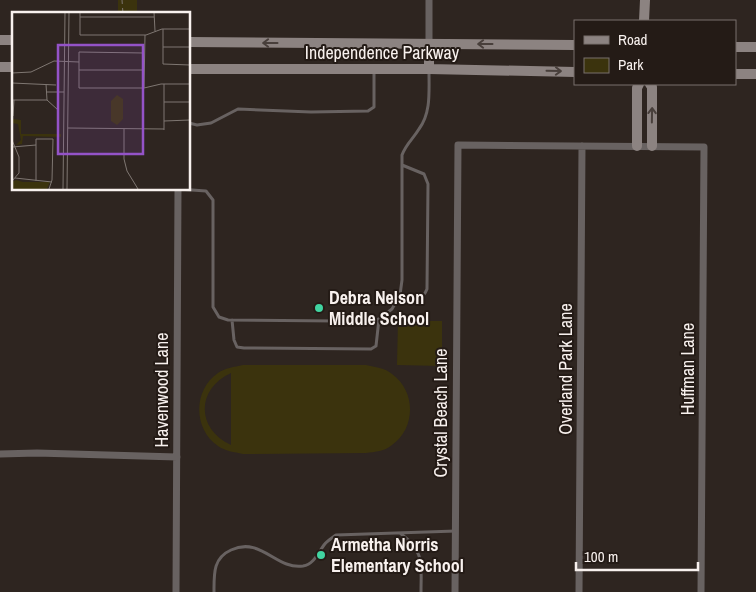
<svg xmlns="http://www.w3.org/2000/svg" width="756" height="592" font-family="'Archivo Narrow',sans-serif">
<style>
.green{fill:#3b330d;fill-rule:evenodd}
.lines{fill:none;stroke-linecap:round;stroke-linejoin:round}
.path{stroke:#7e7672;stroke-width:1;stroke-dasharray:4 4;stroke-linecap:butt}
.lane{stroke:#686261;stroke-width:3}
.street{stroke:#686261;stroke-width:7}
.secondary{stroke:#8c8381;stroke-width:10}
.oneway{stroke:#483f3b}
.poi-dot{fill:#41d4a1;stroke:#241b16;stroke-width:2}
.labels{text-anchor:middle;stroke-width:4;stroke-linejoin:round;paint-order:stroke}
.street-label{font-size:18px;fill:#f8f1ee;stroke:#241b16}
.poi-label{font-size:18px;font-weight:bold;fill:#f8f1ee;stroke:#241b16;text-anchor:start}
.inset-road{fill:none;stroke:#7f7772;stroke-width:1}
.view{fill:#9453c8;fill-opacity:0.15;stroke:#9453c8;stroke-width:2.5}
.inset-edge{fill:none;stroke:#f8f1ee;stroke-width:2.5}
</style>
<rect width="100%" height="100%" fill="#2e2520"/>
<path class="green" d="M118,0H137V14H118Z
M398,321H442V366L397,365Z
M243,365H366C375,367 385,368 392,374C416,391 416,428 392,445C385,451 375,452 366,453L243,454C234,452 225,451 218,446C193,429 193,390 218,373C225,368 234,367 243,365ZM231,373V445C196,429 196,389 231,373Z"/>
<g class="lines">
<path class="path" d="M122,0L123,14"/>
<path class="lane" d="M189,123L197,125L211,123L238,109L311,112L368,111L374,107V70
M178,189L206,191L213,200V307L219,317L228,320L337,321L379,319L392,309L400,295L402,280V155C406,144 413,139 419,129C431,113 429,92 429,72
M396,301C409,300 422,303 427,289L428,184L424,174L402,165
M232,320L234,340L237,347L244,348L371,349L376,346L379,319
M400,533C425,552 421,563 421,592
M214,592C214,574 213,558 231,550C261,536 276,570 303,566C314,564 318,553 324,545C327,541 332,538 336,535L456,531"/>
<path class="street" d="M429,44V0
M0,454L37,453L177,457
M176,592L178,189
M455,592L458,145L704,147L701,592
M579,592L582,146"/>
<path class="secondary" d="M644,21L645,0
M0,40H14
M189,42L575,45
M429,44V69
M735,47H756
M0,67H14
M189,69H429L575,72
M735,74H756
M650,84L652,87V146
M637,146V88L639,84"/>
</g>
<defs><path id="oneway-shaft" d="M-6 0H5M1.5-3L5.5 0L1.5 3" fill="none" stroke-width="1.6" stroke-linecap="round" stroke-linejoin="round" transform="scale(1.25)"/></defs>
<g class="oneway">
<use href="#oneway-shaft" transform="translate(270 43) rotate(-180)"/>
<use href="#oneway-shaft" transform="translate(485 44) rotate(-180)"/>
<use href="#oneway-shaft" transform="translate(554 71) rotate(1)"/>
<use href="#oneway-shaft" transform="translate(652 115) rotate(-89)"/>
</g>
<g class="poi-dot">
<circle cx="319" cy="308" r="5"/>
<circle cx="321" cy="555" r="5"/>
</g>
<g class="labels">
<g class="street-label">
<text x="382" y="59">Independence Parkway</text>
<text transform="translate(566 369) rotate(-90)" y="6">Overland Park Lane</text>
<text transform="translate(688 369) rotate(-90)" y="6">Huffman Lane</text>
<text transform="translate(162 390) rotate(-90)" y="6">Havenwood Lane</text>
<text transform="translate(441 413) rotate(-90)" y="6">Crystal Beach Lane</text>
</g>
<g class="poi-label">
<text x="329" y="304">Debra Nelson<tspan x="329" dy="21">Middle School</tspan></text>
<text x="331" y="551">Armetha Norris<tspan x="331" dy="21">Elementary School</tspan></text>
</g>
</g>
<g transform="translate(12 12)">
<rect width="178" height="178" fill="#2e2520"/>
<path d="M105,83L111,87V107L105,113L99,109V89ZM0,107L9,108V122H49V125L11,124L10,132L4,133L9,128L6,112L0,111ZM4,168L11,170H38L35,177H0V170Z" fill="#3b330d"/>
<path class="inset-road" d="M68,0V23H134L150,17H178M142,0L143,19M68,5H142M151,17V52L178,53M151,35H178M132,41L67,40V76H132L149,72H178M67,58H132M0,61L19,60L42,49L67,50M0,71L44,73M34,72L35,88L46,98M132,76L133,23M34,80H52M0,88H35M152,90H178M1,104L2,88M152,109L178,108M56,116L152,117M112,117V147L115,159L126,177M152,118V72M0,128L7,145V161L0,169M0,135L24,133M3,166L40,170M24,169V127H41L40,168L37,177M51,177L53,0M55,177L57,0"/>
<path class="view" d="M46,33H131V142H46Z"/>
<rect width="178" height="178" class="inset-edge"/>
</g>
<rect x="574" y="20" width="162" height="65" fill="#241b16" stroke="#79716c"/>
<rect x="584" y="36" width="25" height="8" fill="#8c8381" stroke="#79716c"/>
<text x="618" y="45" font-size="15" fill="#f8f1ee">Road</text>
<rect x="584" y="58" width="25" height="15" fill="#3b330d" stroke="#79716c"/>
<text x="618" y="70" font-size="15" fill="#f8f1ee">Park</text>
<path d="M576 562v8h122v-8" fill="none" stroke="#f8f1ee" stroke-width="2.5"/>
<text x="584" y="562" font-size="15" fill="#f8f1ee" stroke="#241b16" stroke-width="4" paint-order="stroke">100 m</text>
</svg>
